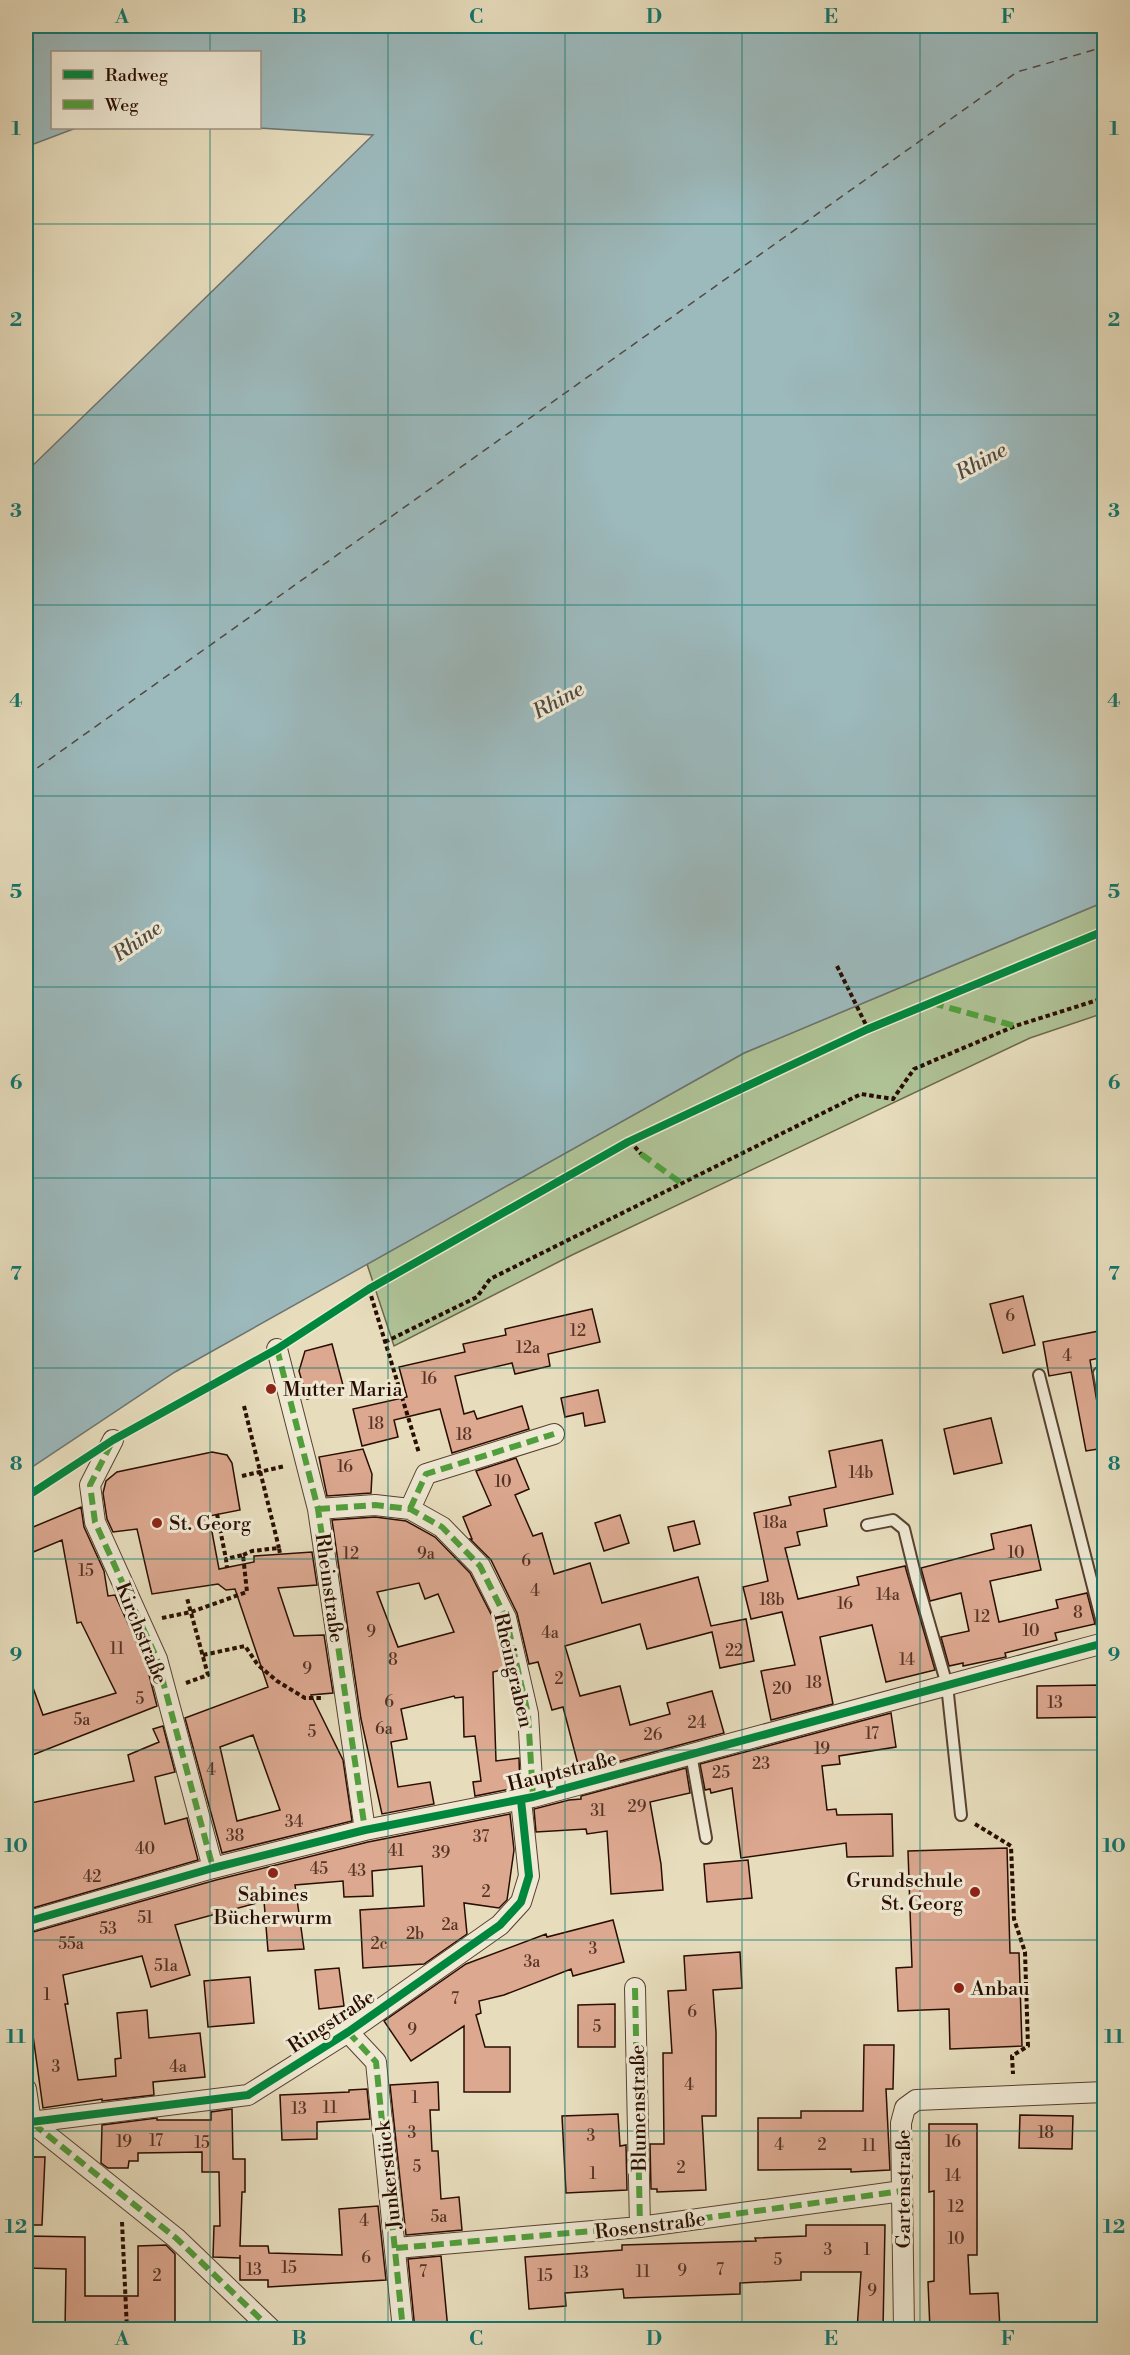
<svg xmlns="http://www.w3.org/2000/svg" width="1130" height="2355" font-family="'Libre Bodoni',serif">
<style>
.green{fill:#afc296;stroke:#6c684c;stroke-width:1.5}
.water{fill:#9cb9bc;stroke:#6e7471;stroke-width:1.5}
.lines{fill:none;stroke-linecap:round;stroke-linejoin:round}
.ferry{stroke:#514942;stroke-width:1.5;stroke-dasharray:8 6;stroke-linecap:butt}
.building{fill:#dca890;stroke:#290d01;stroke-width:1.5;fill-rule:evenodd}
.lane-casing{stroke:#584130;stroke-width:14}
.street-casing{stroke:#584130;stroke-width:22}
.path{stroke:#290d01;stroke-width:4;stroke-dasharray:4.5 3;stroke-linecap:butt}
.lane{stroke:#efe9d4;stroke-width:10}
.street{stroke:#efe9d4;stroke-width:20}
.quiet{stroke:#519f3c;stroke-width:6;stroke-dasharray:12 6;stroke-linecap:butt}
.cycleway-casing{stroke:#efe9d4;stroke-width:11}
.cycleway{stroke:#00873e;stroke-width:8}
.grid{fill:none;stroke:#0f766e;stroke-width:1.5;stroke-opacity:0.55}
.poi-dot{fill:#8f2418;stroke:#efe9d4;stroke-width:2}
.labels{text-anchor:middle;stroke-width:6;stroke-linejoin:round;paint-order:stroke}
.number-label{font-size:16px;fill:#563425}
.poi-label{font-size:20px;fill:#290d01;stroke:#efe9d4;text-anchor:start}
.street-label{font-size:20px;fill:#290d01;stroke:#efe9d4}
.water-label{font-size:21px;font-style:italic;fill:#514942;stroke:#efe9d4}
.neatline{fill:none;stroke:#0f766e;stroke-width:2}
.grid-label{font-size:20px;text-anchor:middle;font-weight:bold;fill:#0f766e}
</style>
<rect width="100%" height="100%" fill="#e7ddbd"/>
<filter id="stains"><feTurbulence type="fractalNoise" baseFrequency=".00333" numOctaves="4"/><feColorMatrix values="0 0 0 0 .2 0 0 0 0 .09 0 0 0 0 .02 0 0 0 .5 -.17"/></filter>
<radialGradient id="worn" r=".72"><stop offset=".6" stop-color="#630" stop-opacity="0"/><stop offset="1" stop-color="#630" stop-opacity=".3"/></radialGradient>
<path class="green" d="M1104,902V1013L1030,1038L572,1255L394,1346L367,1264L744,1053Z"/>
<path class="water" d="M26,26H1104V902L744,1053L175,1372L26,1471V472L373,135L259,128L260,52H52V128H76L26,147Z"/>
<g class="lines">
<path class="ferry" d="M26,776L1017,72L1104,47"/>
</g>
<path class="building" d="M1023,1296L1035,1345L1003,1353L990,1304Z
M592,1309L600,1342L548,1354L550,1366L515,1374L512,1363L455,1376L464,1414L474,1411L477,1419L522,1406L529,1429L452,1453L440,1409L394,1420L398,1437L362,1446L353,1409L407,1397L399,1367L465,1352L463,1344L506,1335L505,1329Z
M1104,1330V1357L1090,1360L1097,1402L1104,1434V1448L1086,1451L1071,1372L1049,1376L1043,1342Z
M332,1344L344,1389L307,1399L299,1371L305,1351Z
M598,1390L605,1422L585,1426L583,1413L565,1417L561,1398Z
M991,1418L1002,1463L954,1474L944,1429Z
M882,1440L893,1494L824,1509L827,1526L797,1532L800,1545L785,1548L798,1599L859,1585L857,1577L905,1566L935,1670L886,1682L872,1625L820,1637L833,1704L771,1720L761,1671L795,1665L782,1612L751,1619L743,1587L768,1581L754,1513L791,1505L789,1497L836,1487L829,1451Z
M363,1449L372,1474L371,1493L327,1496L319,1457Z
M212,1452L227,1455L232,1463L240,1510L209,1516L219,1569L254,1562V1556L312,1552L317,1585L278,1588L294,1636L324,1635L333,1693L311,1695L343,1760L352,1821L222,1853L185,1718L268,1687L235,1589L226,1590L218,1584L152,1594L137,1529L113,1532L107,1519L103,1493L106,1481L117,1472ZM253,1735L280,1810L237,1821L220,1747Z
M516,1458L529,1489L515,1495L533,1536L542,1533L554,1574L590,1563L602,1603L698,1577L711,1626L746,1619L754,1661L720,1668L712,1632L647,1649L640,1624L565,1646L580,1696L620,1686L630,1725L670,1714L667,1703L712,1691L724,1733L580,1772L563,1707L552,1710L538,1662L529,1664L517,1613L491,1560L470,1539H472L463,1517L491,1505L476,1471Z
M81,1507L84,1527L104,1571L108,1596L115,1595L146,1663L157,1706L30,1756L26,1743V1675L28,1674L43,1715L116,1693L81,1622L77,1623L62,1540L26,1555V1530Z
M620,1515L629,1543L604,1551L595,1523Z
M375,1517L406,1521L435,1537L470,1573L495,1622L505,1669L493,1672L496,1761L519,1758L520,1787L475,1796L473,1782L481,1781L475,1736L464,1737L463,1697L455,1698L454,1696L401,1709L407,1739L391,1742L398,1787L430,1782L434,1804L382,1814L361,1719L332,1520ZM419,1583L425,1599L438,1594L454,1632L398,1647L377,1592Z
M694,1521L700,1544L674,1551L668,1527Z
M1031,1525L1041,1570L990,1581L999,1622L1058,1608L1056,1600L1087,1593L1095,1624L1055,1633L1057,1640L1005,1653L1006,1657L963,1666V1663L949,1666L941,1637L969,1631L961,1593L930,1601L921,1568L994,1549L991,1534Z
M1104,1685V1717L1037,1718V1686Z
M891,1713L896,1747L839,1756L840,1764L822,1766L827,1810L836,1809L837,1815L892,1814L893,1856L847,1857L846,1843L741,1858L732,1788L711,1793L710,1789L705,1790L700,1764Z
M163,1726L175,1772L155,1777L165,1824L187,1818L198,1860L26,1910V1804L134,1781L128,1755L159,1742L153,1729Z
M686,1768L690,1793L650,1802L661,1864L663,1890L611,1894L607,1831L587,1834L586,1829L536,1832L534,1809L569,1800L581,1799V1796Z
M510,1814L514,1850L507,1900L499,1908L464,1903L467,1934L424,1964L363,1968L360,1910L424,1906L422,1866L372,1871L373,1896L344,1897L343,1881L295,1885L304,1949L268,1951L264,1901L175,1925L190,1975L151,1987L142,1956L63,1975L68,2004H65L78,2080L116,2076L115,2059L121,2058L117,2013L147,2010L149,2038L200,2033L205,2077L153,2082L154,2095L102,2101V2099L43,2108L26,1985V1934L216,1880L368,1842Z
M1007,1848L1010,1953H1019L1022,2046L950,2049L949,2009L898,2011L896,1968L912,1967L908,1851Z
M748,1860L752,1898L707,1902L704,1864Z
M613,1920L624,1962L573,1976L571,1969L504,1995L479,2001L481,2013L476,2015L485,2047H510V2092H464V2026L411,2061L384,2021L466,1964L546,1934L547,1937Z
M740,1952L742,1988L713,1990L716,2032V2116H702L706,2190L657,2192V2189H651L650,2144H664L663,2053H672L668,1991L686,1990L684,1956Z
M339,1968L344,2006L319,2009L315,1970Z
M250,1977L254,2023L208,2027L204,1981Z
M615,2004V2047H578V2005Z
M864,2045H894L893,2089H886L890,2170L851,2172V2169L758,2170V2118H801V2111H863Z
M438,2082L439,2110H430L432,2151H438L441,2199L459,2197L462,2230L406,2235L390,2085Z
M367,2089L370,2119L317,2122V2139L282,2140L280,2095L349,2092V2090Z
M232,2109L233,2159H245V2192H242L240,2246H268L269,2253L342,2255L339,2209L378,2206L386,2280L268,2287V2280H240V2255V2258L213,2257L214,2226H220L219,2172H202V2152L138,2153V2161H129L128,2168H108L101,2163L102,2125L157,2118V2120H211V2112Z
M618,2114L620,2146L626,2145L627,2190L566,2193L562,2116Z
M1020,2115L1073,2116L1072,2149L1019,2148Z
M929,2124H977V2255H968L970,2294L998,2293L1000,2329L930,2330L928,2282L934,2281V2191L929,2192Z
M26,2157H45L42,2225H26Z
M806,2225H885L883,2330H857L861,2272H801V2280L740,2283V2294L624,2298L623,2289L565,2293L566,2306L529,2309L525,2257L622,2250V2245L756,2241L755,2238L806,2236Z
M26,2236L85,2237V2296H138V2246L166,2245L175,2254V2330H65L66,2269L26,2268Z
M441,2256L448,2330H415L408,2259Z"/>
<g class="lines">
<defs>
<path id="lane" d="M1099,1373L1104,1401
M1039,1375L1104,1630
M867,1525L893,1520L904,1529L916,1578L947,1685L961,1815
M691,1754L706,1838"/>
<path id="street" d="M277,1349L318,1509L365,1830
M113,1440L90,1485L95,1522L157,1659L213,1868
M318,1509L375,1505L410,1509L442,1527L480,1566L506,1618L528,1714L533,1797
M410,1509L426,1474L554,1434
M26,1922L213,1868L365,1830L533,1797L1104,1643
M635,1988L640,2227
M348,2032L376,2062L403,2330
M26,2089L31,2122L176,2238L272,2330
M31,2122L248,2095L348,2032L500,1925L521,1902L529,1876L521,1800
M396,2248L640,2227L902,2191
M904,2330L901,2123L905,2108L916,2100L1104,2092"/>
</defs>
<use href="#lane" class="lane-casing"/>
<use href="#street" class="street-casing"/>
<path class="path" d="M837,966L868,1029
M630,1141L641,1154
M369,1289L419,1453
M385,1342L477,1297L490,1279L861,1094L893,1099L914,1069L1015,1026L1104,998
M244,1406L279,1548
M242,1476L285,1466
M217,1514L226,1559
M243,1555L252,1551L279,1548L280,1554
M162,1618L191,1612L247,1592L243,1555L226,1559L227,1568
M203,1655L245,1646L258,1665L277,1681L305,1698H324
M186,1683L208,1675L187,1598
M975,1824L1011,1846L1014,1919L1025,1952L1028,2046L1012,2056L1013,2074
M122,2222L127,2330"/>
<use href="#lane" class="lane"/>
<use href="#street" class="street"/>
<path class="quiet" d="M932,1003L1015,1026
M641,1154L681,1183
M277,1349L318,1509L365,1830
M111,1444L90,1485L95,1522L157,1659L213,1868
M318,1509L375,1505L410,1509L442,1527L480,1566L506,1618L528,1714L533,1797
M410,1509L426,1474L554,1434
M635,1988L640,2227
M348,2032L376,2062L403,2330
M26,2089L31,2122L176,2238L272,2330
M396,2248L640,2227L902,2191"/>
<defs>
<path id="cycleway" d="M26,1497L113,1440L277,1349L369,1289L628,1142L868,1029L1104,931
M26,1922L213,1868L365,1830L533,1797L1104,1643
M31,2122L248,2095L348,2032L500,1925L521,1902L529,1876L521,1800"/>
</defs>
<use href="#cycleway" class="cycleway-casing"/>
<use href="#cycleway" class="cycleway"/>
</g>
<path class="grid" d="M210,26V52M388,26V2330M565,26V2330M742,26V2330M920,26V2330M210,128V2330M26,224H1104M26,415H1104M26,605H1104M26,796H1104M26,987H1104M26,1178H1104M26,1368H1104M26,1559H1104M26,1750H1104M26,1940H1104M26,2131H1104"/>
<g class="poi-dot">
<circle cx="271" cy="1389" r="6"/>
<circle cx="157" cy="1523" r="6"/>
<circle cx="273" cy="1873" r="6"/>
<circle cx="975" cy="1892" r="6"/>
<circle cx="959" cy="1988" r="6"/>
</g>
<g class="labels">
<g class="number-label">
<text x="1010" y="1321">6</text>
<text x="578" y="1336">12</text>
<text x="528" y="1353">12a</text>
<text x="1067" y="1361">4</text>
<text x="429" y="1384">16</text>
<text x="376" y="1429">18</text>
<text x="464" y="1440">18</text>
<text x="345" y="1472">16</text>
<text x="861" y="1478">14b</text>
<text x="503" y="1487">10</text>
<text x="775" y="1528">18a</text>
<text x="1016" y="1558">10</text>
<text x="351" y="1559">12</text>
<text x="426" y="1559">9a</text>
<text x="526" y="1566">6</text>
<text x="86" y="1576">15</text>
<text x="535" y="1596">4</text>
<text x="888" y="1600">14a</text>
<text x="772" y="1605">18b</text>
<text x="845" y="1609">16</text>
<text x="1078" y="1618">8</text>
<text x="982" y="1622">12</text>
<text x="1031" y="1636">10</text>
<text x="371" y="1637">9</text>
<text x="550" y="1638">4a</text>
<text x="117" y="1654">11</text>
<text x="734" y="1656">22</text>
<text x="393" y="1665">8</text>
<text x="907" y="1665">14</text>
<text x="307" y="1674">9</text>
<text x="559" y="1684">2</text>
<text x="814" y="1688">18</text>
<text x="782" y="1694">20</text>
<text x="140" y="1704">5</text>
<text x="389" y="1707">6</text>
<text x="1055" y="1708">13</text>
<text x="82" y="1725">5a</text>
<text x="697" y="1728">24</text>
<text x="384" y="1734">6a</text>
<text x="312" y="1737">5</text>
<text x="872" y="1739">17</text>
<text x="653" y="1740">26</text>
<text x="822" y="1754">19</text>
<text x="761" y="1769">23</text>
<text x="211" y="1775">4</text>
<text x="721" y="1778">25</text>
<text x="637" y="1812">29</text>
<text x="598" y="1816">31</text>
<text x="294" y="1827">34</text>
<text x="235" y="1841">38</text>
<text x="481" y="1842">37</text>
<text x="145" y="1854">40</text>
<text x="396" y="1856">41</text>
<text x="441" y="1858">39</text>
<text x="319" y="1874">45</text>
<text x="357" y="1876">43</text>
<text x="92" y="1882">42</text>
<text x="486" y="1897">2</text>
<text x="145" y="1923">51</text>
<text x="450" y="1930">2a</text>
<text x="108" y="1934">53</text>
<text x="415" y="1939">2b</text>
<text x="71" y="1949">55a</text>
<text x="379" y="1949">2c</text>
<text x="593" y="1954">3</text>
<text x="532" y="1967">3a</text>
<text x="166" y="1971">51a</text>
<text x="47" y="2000">1</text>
<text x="455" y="2004">7</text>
<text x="692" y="2017">6</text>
<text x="597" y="2032">5</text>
<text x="412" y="2035">9</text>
<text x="56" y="2072">3</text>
<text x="178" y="2072">4a</text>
<text x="689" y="2090">4</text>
<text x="415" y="2103">1</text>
<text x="330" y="2113">11</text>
<text x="299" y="2114">13</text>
<text x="412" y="2138">3</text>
<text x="1046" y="2138">18</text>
<text x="591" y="2141">3</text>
<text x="156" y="2146">17</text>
<text x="124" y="2147">19</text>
<text x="953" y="2147">16</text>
<text x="202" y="2148">15</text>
<text x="779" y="2150">4</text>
<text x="822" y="2150">2</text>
<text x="869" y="2151">11</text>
<text x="417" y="2172">5</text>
<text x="681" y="2173">2</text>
<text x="593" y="2179">1</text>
<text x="953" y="2181">14</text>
<text x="956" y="2212">12</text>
<text x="439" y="2222">5a</text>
<text x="364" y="2226">4</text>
<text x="956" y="2244">10</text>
<text x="828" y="2255">3</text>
<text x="867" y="2255">1</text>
<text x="366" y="2263">6</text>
<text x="778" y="2265">5</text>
<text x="289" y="2273">15</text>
<text x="254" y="2275">13</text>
<text x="720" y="2275">7</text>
<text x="682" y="2276">9</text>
<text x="423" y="2277">7</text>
<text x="643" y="2277">11</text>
<text x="581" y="2278">13</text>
<text x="157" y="2281">2</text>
<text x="545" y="2281">15</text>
<text x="872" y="2296">9</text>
</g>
<g class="poi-label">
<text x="283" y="1396">Mutter Maria</text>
<text x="169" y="1530">St. Georg</text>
<text x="963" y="1887" text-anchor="end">Grundschule<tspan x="963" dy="23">St. Georg</tspan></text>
<text x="273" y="1901" text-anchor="middle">Sabines<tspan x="273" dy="23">Bücherwurm</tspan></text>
<text x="971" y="1995">Anbau</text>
</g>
<g class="street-label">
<text transform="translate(330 1588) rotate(82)" y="7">Rheinstraße</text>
<text transform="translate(142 1633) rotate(68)" y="7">Kirchstraße</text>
<text transform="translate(514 1670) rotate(77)" y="7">Rheingraben</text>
<text transform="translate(562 1771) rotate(-14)" y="7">Hauptstraße</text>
<text transform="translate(331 2021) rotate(-33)" y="7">Ringstraße</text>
<text transform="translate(638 2108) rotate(-91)" y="7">Blumenstraße</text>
<text transform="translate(388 2175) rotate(-96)" y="7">Junkerstück</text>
<text transform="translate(903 2189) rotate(-90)" y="7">Gartenstraße</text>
<text transform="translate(650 2225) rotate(-7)" y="7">Rosenstraße</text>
</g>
<g class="water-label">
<text transform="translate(981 461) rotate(-29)" y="7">Rhine</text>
<text transform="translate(558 700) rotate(-29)" y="7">Rhine</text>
<text transform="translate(137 941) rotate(-35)" y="7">Rhine</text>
</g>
</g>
<rect width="1130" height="2355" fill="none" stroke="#e7ddbd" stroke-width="66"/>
<rect x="51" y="51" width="210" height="78" fill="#efe9d4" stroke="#a09180" stroke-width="1.5"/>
<rect x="63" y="70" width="30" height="9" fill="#00873e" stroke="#a09180" stroke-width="1.5"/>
<text x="105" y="81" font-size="18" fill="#290d01">Radweg</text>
<rect x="63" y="100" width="30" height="9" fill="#519f3c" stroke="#a09180" stroke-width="1.5"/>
<text x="105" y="111" font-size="18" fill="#290d01">Weg</text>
<rect x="33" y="33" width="1064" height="2289" class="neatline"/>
<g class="grid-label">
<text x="122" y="23">A</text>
<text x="299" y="23">B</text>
<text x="476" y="23">C</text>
<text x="654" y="23">D</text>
<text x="831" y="23">E</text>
<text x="1008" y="23">F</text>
<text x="16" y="135">1</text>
<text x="1114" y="135">1</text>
<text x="16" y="326">2</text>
<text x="1114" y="326">2</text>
<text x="16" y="517">3</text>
<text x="1114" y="517">3</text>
<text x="16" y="707">4</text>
<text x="1114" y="707">4</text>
<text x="16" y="898">5</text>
<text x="1114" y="898">5</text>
<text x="16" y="1089">6</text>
<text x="1114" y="1089">6</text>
<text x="16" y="1280">7</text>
<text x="1114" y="1280">7</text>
<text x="16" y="1470">8</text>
<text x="1114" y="1470">8</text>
<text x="16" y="1661">9</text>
<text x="1114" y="1661">9</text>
<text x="16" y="1852">10</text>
<text x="1114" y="1852">10</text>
<text x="16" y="2043">11</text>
<text x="1114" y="2043">11</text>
<text x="16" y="2233">12</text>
<text x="1114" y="2233">12</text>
<text x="122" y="2345">A</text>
<text x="299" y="2345">B</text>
<text x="476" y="2345">C</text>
<text x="654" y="2345">D</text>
<text x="831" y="2345">E</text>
<text x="1008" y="2345">F</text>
</g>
<rect width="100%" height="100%" filter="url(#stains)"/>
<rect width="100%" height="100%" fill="url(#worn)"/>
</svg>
